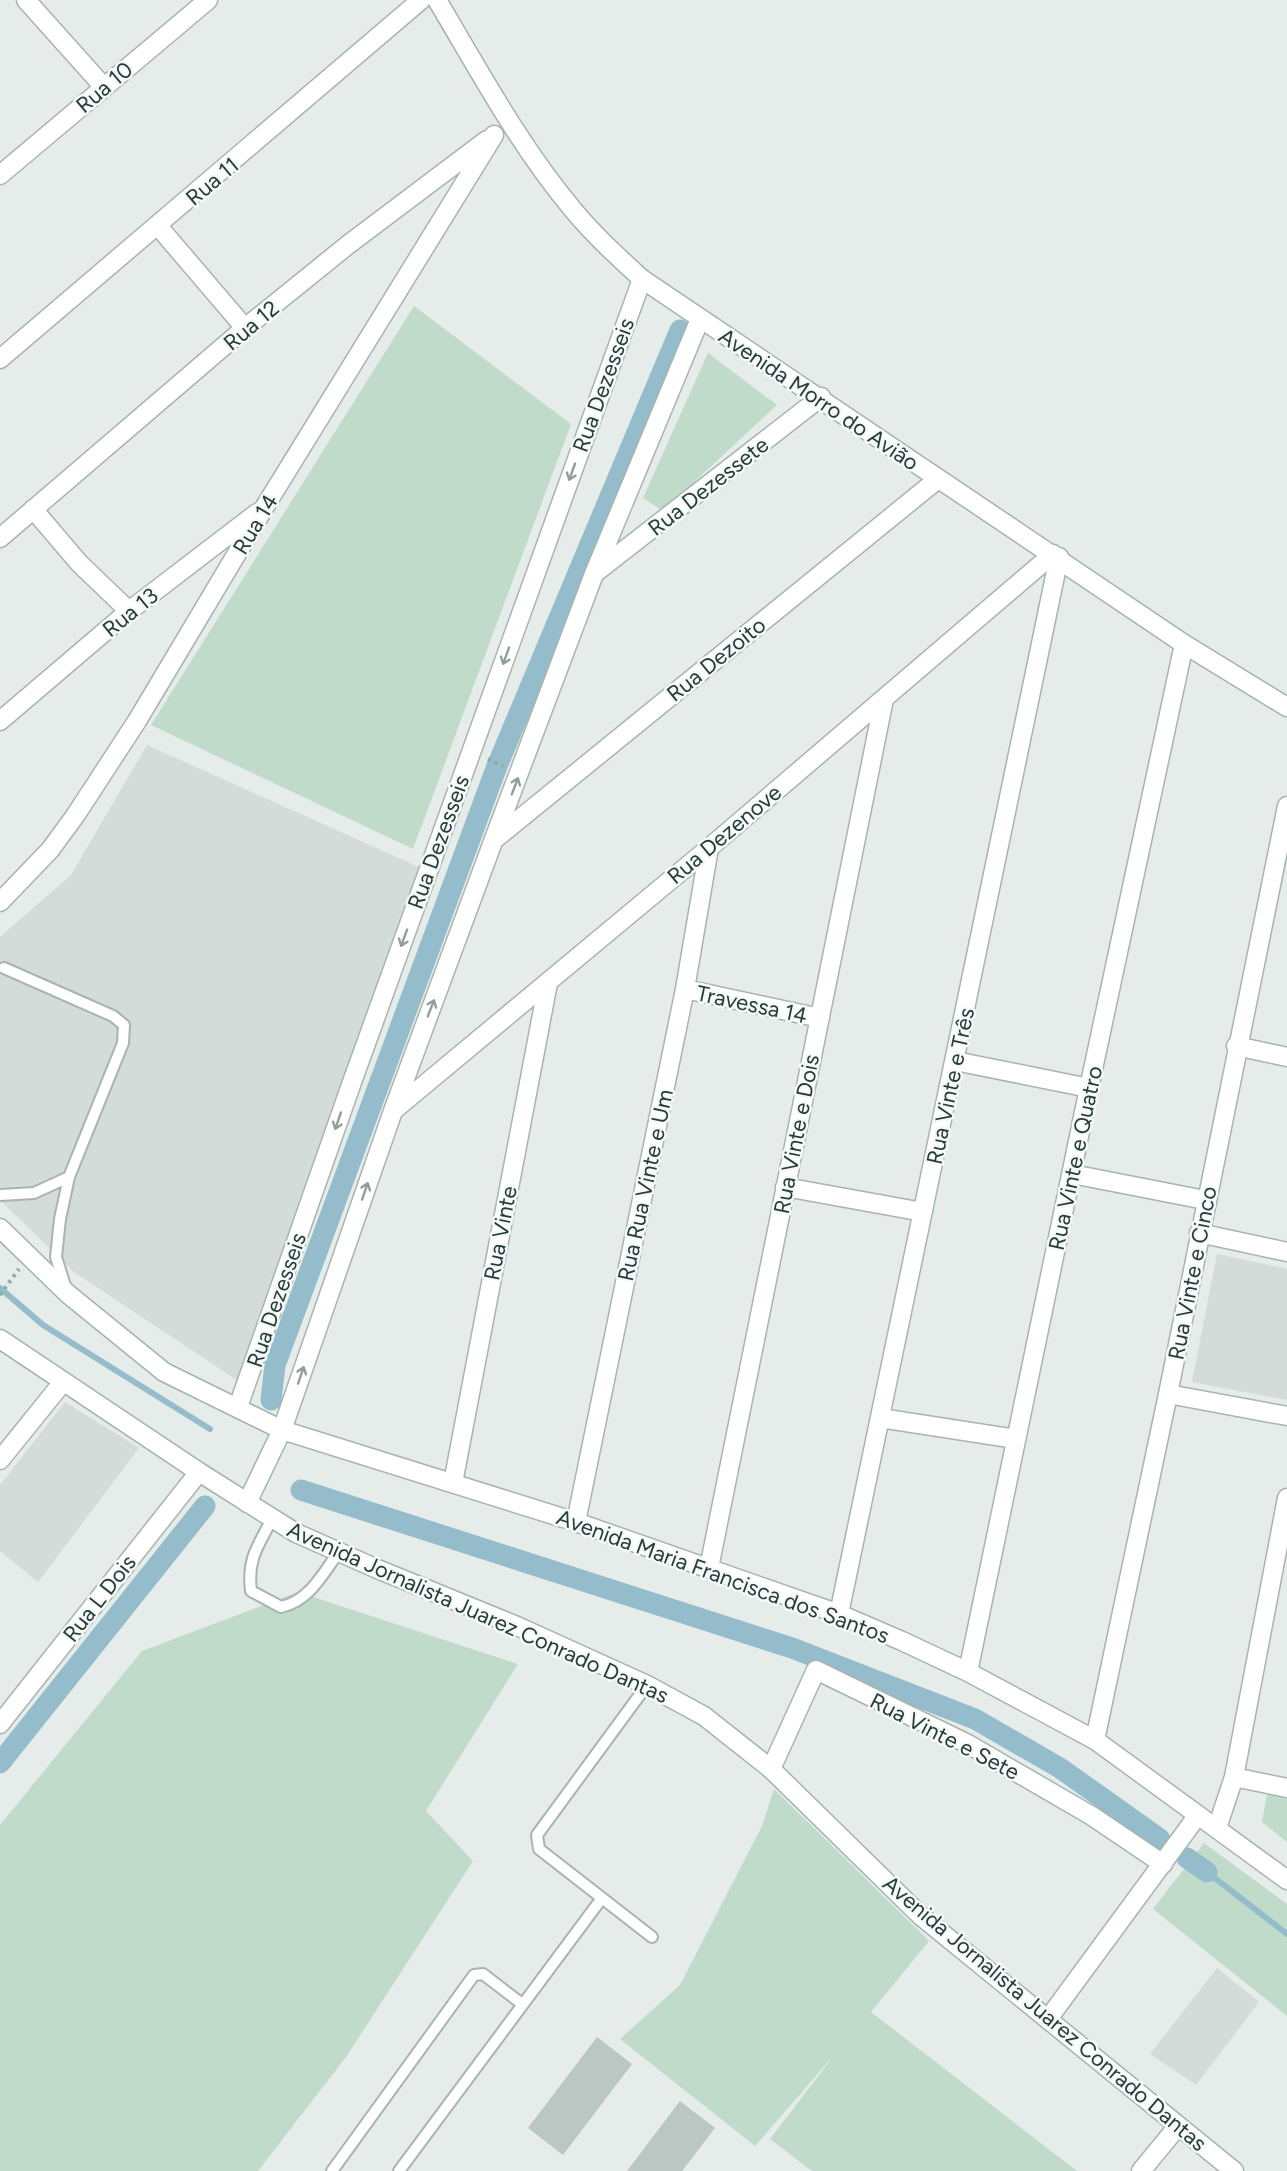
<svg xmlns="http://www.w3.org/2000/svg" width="1287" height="2171" font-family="Figtree,sans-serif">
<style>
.built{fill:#d3dcd9}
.green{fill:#c0dbca}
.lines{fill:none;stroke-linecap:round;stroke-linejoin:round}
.stream{stroke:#94bcca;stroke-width:6}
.canal{stroke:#94bcca;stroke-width:21}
.building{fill:#bac7c3}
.lane-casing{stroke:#a8b4b1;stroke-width:14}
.street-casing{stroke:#a8b4b1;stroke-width:21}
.secondary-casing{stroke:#a1b4af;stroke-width:21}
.path{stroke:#89aca5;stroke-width:4;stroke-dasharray:3 4.5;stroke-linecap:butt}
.lane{stroke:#fff;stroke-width:10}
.street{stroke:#fff;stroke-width:18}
.secondary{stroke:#fff;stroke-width:18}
.oneway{stroke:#929e9c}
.labels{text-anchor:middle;stroke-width:5;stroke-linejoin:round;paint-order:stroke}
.street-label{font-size:22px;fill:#263c39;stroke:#f5f9f7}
</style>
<rect width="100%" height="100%" fill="#e5ecea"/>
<path class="built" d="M147,745L423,869L240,1382L74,1272L0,1200V937L71,875Z
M1217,1254L1287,1269V1400L1192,1382Z
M65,1402L139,1448L38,1582L0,1551V1485Z
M1217,1968L1259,2002L1196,2085L1150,2054Z"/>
<path class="green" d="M414,306L571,424L413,849L151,725Z
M708,353L777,405L663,511L643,498Z
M298,1592L518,1664L426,1811L473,1861L346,2057L258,2171H0V1825L142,1651Z
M774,1789L929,1941L871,2012L1077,2171H812L770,2139L835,2054L755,2146L620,2039L680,1985L762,1826Z
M1267,1794L1287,1799V1842L1262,1822Z
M1204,1843L1287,1904V2016L1153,1909Z"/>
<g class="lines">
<path class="stream" d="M0,1288L43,1325L210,1429
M1207,1872L1287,1934"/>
<path class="canal" d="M271,1400L275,1365L497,766L680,330
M301,1490L792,1648L975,1719L1060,1768L1160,1839
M0,1763L205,1506
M1187,1858L1207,1872"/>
</g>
<path class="building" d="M597,2037L632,2064L563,2155L528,2128Z
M680,2101L715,2128L682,2171H627Z"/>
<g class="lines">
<defs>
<path id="lane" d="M4,968L113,1016L124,1025L123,1043L69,1177L60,1219L56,1257L66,1289
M0,1195L34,1193L69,1177
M272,1519C258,1546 247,1559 251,1591L281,1607C309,1601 322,1575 338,1553
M647,1685L537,1835L539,1849L652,1937
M332,2171L474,1975L483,1974L522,2004
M399,2171L602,1898"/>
<path id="street" d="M26,0L103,86
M0,175L208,0
M158,226L245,328
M700,319L594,574L494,839L393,1111L282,1430L576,1522L839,1614L902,1641L968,1672L1095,1740L1287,1880
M0,359L421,0
M33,509L79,563L129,611
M0,538L245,328L349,244L487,140
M595,573L821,397
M0,721L129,611L257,513
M495,839L938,479
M0,902L50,850L75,816L137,721L264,508L494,135
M685,989L820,1018
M1236,1046L1287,1057
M955,1061L1089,1088
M394,1110L709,848L1053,554
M1072,1174L1205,1200
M785,1187L923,1212
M1199,1233L1287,1252
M1168,1394L1287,1416
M238,1407L351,1085L642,279
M880,1418L1016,1439
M0,1460L63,1382
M453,1483L548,983
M576,1522L685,989L709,848
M709,1568L884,699
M839,1614L1059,557
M968,1672L1089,1088L1184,644
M0,1724L199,1472
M1095,1740L1168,1394L1287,806
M771,1769L816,1670L968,1744L1092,1816L1163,1864
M1234,1777L1287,1788
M1217,1828L1234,1777L1287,1498
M1048,2019L1198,1815
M1141,2171L1178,2126"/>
<path id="secondary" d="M437,0C480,72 520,147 574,211C595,236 618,257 642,279L1184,644L1287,707
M0,1228L68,1294L164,1372L282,1430L247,1503
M0,1339L199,1472L296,1533L375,1568L517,1626L647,1685L704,1716L771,1769L921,1916L1234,2171"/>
</defs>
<use href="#lane" class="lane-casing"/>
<use href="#street" class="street-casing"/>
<use href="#secondary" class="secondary-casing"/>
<path class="path" d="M488,759L503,766
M0,1295L19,1269"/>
<use href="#lane" class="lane"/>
<use href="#street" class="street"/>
<use href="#secondary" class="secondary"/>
</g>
<defs><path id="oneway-shaft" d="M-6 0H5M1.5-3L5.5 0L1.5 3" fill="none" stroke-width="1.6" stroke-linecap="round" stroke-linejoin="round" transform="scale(1.5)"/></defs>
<g class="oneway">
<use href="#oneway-shaft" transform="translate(572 472) rotate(110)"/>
<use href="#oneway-shaft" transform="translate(506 656) rotate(110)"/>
<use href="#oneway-shaft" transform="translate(515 786) rotate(-69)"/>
<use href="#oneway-shaft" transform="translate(404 938) rotate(110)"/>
<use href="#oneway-shaft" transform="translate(431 1008) rotate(-69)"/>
<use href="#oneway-shaft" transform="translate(338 1121) rotate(109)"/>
<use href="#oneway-shaft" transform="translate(365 1191) rotate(-71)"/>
<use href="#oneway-shaft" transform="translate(301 1375) rotate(-71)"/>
</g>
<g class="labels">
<g class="street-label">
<text transform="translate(104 87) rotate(-40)" y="8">Rua 10</text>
<text transform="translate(212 181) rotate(-40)" y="8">Rua 11</text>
<text transform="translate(251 325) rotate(-40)" y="8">Rua 12</text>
<text transform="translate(603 385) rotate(-70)" y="8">Rua Dezesseis</text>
<text transform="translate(819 399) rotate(34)" y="8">Avenida Morro do Avião</text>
<text transform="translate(708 486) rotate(-38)" y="8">Rua Dezessete</text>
<text transform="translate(255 524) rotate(-59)" y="8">Rua 14</text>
<text transform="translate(130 612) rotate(-39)" y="8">Rua 13</text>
<text transform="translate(716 659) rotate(-39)" y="8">Rua Dezoito</text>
<text transform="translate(724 834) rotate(-40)" y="8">Rua Dezenove</text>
<text transform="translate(438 842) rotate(-70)" y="8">Rua Dezesseis</text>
<text transform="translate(752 1004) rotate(12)" y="8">Travessa 14</text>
<text transform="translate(950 1086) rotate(-78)" y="8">Rua Vinte e Três</text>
<text transform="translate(796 1134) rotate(-79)" y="8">Rua Vinte e Dois</text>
<text transform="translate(1075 1158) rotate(-78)" y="8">Rua Vinte e Quatro</text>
<text transform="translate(645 1185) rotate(-78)" y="8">Rua Rua Vinte e Um</text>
<text transform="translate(500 1233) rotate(-79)" y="8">Rua Vinte</text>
<text transform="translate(1192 1273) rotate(-79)" y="8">Rua Vinte e Cinco</text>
<text transform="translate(276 1300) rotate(-71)" y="8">Rua Dezesseis</text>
<text transform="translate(723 1576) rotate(20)" y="8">Avenida Maria Francisca dos Santos</text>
<text transform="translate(99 1598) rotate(-52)" y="8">Rua L Dois</text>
<text transform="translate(478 1612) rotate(24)" y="8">Avenida Jornalista Juarez Conrado Dantas</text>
<text transform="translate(945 1736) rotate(27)" y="8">Rua Vinte e Sete</text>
<text transform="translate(1045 2013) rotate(40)" y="8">Avenida Jornalista Juarez Conrado Dantas</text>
</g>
</g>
</svg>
